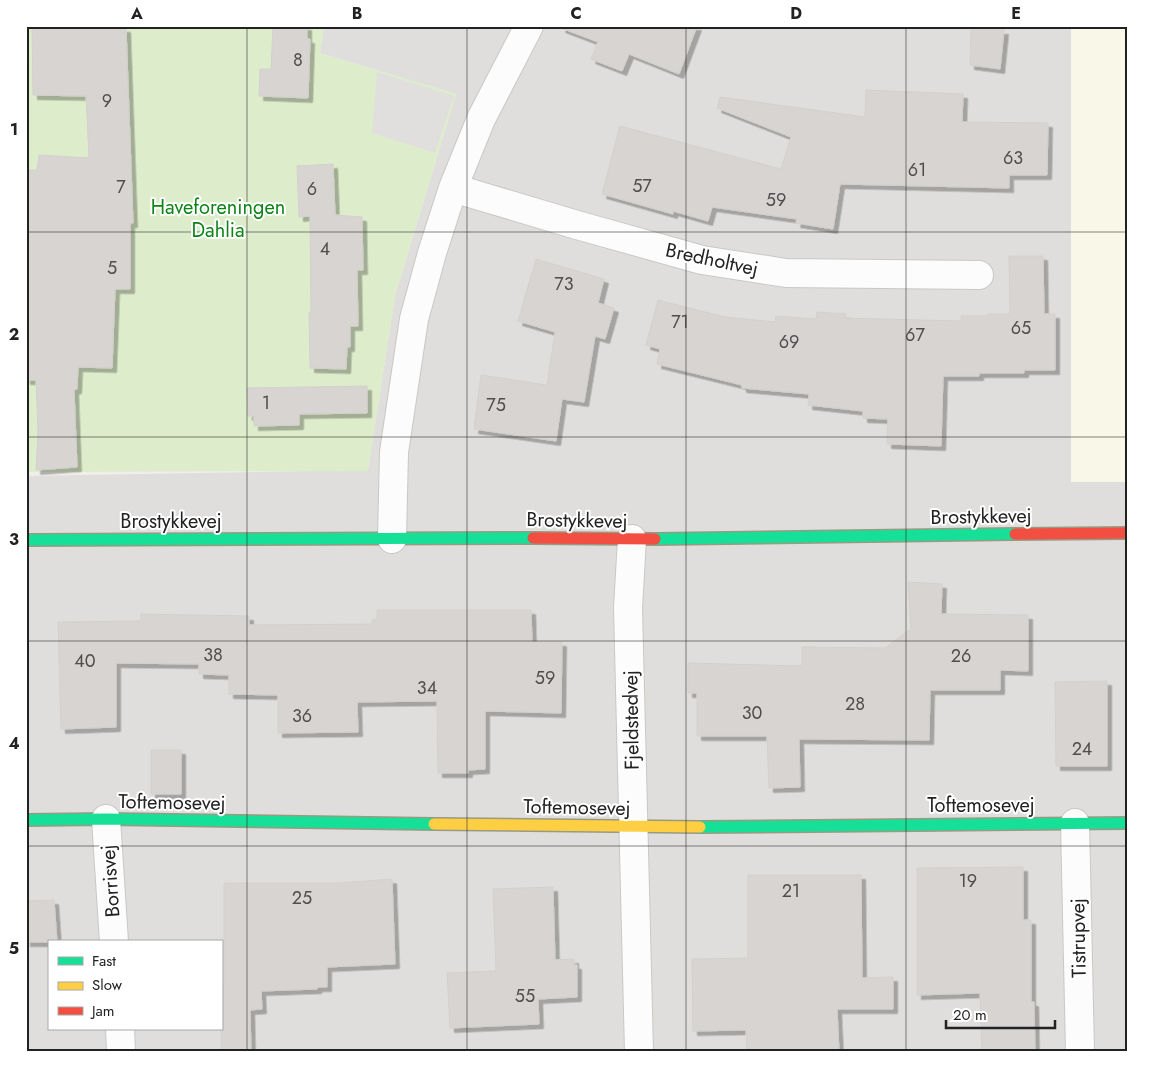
<svg xmlns="http://www.w3.org/2000/svg" width="1153" height="1078" font-family="Jost,sans-serif">
<style>
.residential{fill:#dfdedc;fill-rule:evenodd}
.education{fill:#f8f7e8}
.grass{fill:#ddeccb}
.parking{fill:#e0dfde}
.building{fill:#d7d4d2;stroke:#d3d0cc;filter:url(#shadow)}
.lines{fill:none;stroke-linecap:round;stroke-linejoin:round}
.street-casing{stroke:#c9c8c7;stroke-width:30}
.fast-casing{stroke:#999a82;stroke-width:14}
.slow-casing{stroke:#999a82;stroke-width:14}
.jam-casing{stroke:#999a82;stroke-width:14}
.street{stroke:#fdfcfc;stroke-width:28}
.fast{stroke:#16e098;stroke-width:11}
.slow{stroke:#ffcf43;stroke-width:11}
.jam{stroke:#f24e42;stroke-width:11}
.grid{fill:none;stroke:#222;stroke-width:1;stroke-opacity:0.55}
.labels{text-anchor:middle;stroke-width:4;stroke-linejoin:round;paint-order:stroke}
.number-label{font-size:18px;fill:#4f4e4e}
.park-label{font-size:20px;fill:#0c8416;stroke:#fff}
.street-label{font-size:20px;fill:#222;stroke:#fff}
.neatline{fill:none;stroke:#222;stroke-width:2}
.grid-label{font-size:16px;text-anchor:middle;font-weight:bold;fill:#222}
</style>
<defs>
<filter id="shadow"><feDropShadow dx="4.5" dy="4.5" stdDeviation="0" flood-color="#0004"/></filter>
</defs>
<rect width="100%" height="100%" fill="#f0eeeb"/>
<path class="residential" d="M324,26H1127V1052H26V476L368,470L395,296L456,94L320,53ZM49,942H221V1029H49Z"/>
<path class="education" d="M1071,26H1127V482H1071Z"/>
<path class="grass" d="M26,26H324L320,53L456,94L395,296L368,471L26,472Z"/>
<path class="parking" d="M377,72L454,96L435,153L372,133Z"/>
<path class="building" d="M273,26H307V39H310L308,98L259,96L260,69H271Z
M562,26H697L679,74L629,54L622,71L591,59L598,42L561,28Z
M32,28H126L133,223H130V289H115L112,368L78,367L77,389L74,390L77,467L36,470L38,431L36,380H26V170H37L39,155L89,158L86,96L33,95Z
M971,30H1004L1000,69L970,65Z
M866,90L963,94L962,122L1048,123L1047,175H1009V188L840,184L833,229L796,223L797,219L712,207L708,221L673,211V214L602,194L620,126L781,169L791,137L717,108L720,97L865,117Z
M333,164L335,215L362,217L363,270H357L358,326H350V347H347L346,369L310,368L309,312H311L310,216L299,217L297,166Z
M1009,256H1043L1044,314H1055V370H1024V373H979V376H943L941,446L887,444L888,419L863,418V411L808,405L809,394L742,388V385L657,364L660,349L646,345L658,300L725,317L775,322L776,316L816,319L817,312L846,314L845,318L961,321V316H988V314H1010Z
M536,259L604,279L598,303L614,308L605,339L595,336L584,402L562,399L556,441L474,429L481,375L547,385L555,332L518,321Z
M367,386V413L299,414V425L254,426V416H248L247,388Z
M908,582L942,584L941,614L1028,615V671L1000,670V690H930L929,740L799,739L800,787L769,788L767,736H697V693H688V663L802,666V647L885,648L911,629Z
M377,610H531L532,642H562L561,713L485,711V769L468,770V773H438L437,701L357,702L358,732L278,733V695L229,694V675L199,674V664L116,663V727L61,729L58,622L141,621V614L249,616V625L372,624V620L377,619Z
M1107,681V766H1056L1055,682Z
M151,750H181V794H151Z
M1023,867V920H1031V1002H1034L1035,1052H982L980,993L917,995V868Z
M748,875H861L862,978L893,977V1009H837L839,1052H747L746,1030L693,1031L692,959L748,958Z
M392,879L395,964L327,967V987H318L317,989L261,991L262,1009L250,1010L251,1052H221V987L224,986V883H340Z
M553,887L555,960L574,959V965H577V997L538,999L539,1024L450,1028L447,973L496,971L493,889Z
M54,900L57,942H26V901Z"/>
<g class="lines">
<defs>
<path id="street" d="M453,188L577,225L702,260L786,273L979,275
M392,539L394,452L414,319L432,253L453,188L481,119L529,26
M632,539L628,608L639,1052
M106,819L114,942
M1075,823L1080,1052
M120,1029L121,1052"/>
<path id="fast" d="M655,539L1015,534
M26,540L533,538
M26,820L106,819L434,824
M700,827L1127,823"/>
<path id="slow" d="M434,824L700,827"/>
<path id="jam" d="M1015,534L1127,533
M533,538L655,539"/>
</defs>
<use href="#street" class="street-casing"/>
<use href="#fast" class="fast-casing"/>
<use href="#slow" class="slow-casing"/>
<use href="#jam" class="jam-casing"/>
<use href="#street" class="street"/>
<use href="#fast" class="fast"/>
<use href="#slow" class="slow"/>
<use href="#jam" class="jam"/>
</g>
<path class="grid" d="M247,26V1052M467,26V1052M686,26V1052M906,26V1052M26,232H1127M26,437H1127M26,641H1127M26,846H1127"/>
<g class="labels">
<g class="number-label">
<text x="298" y="66">8</text>
<text x="107" y="107">9</text>
<text x="1013" y="164">63</text>
<text x="917" y="176">61</text>
<text x="642" y="192">57</text>
<text x="121" y="193">7</text>
<text x="312" y="195">6</text>
<text x="776" y="206">59</text>
<text x="325" y="255">4</text>
<text x="112" y="274">5</text>
<text x="564" y="290">73</text>
<text x="680" y="328">71</text>
<text x="1021" y="334">65</text>
<text x="915" y="341">67</text>
<text x="789" y="348">69</text>
<text x="266" y="409">1</text>
<text x="496" y="411">75</text>
<text x="213" y="661">38</text>
<text x="961" y="662">26</text>
<text x="85" y="667">40</text>
<text x="545" y="684">59</text>
<text x="427" y="694">34</text>
<text x="855" y="710">28</text>
<text x="752" y="719">30</text>
<text x="302" y="722">36</text>
<text x="1082" y="755">24</text>
<text x="968" y="887">19</text>
<text x="791" y="897">21</text>
<text x="302" y="904">25</text>
<text x="525" y="1002">55</text>
</g>
<g class="park-label">
<text x="218" y="214">Haveforeningen<tspan x="218" dy="23">Dahlia</tspan></text>
</g>
<g class="street-label">
<text transform="translate(712 259) rotate(12)" y="7">Bredholtvej</text>
<text transform="translate(981 516) rotate(-1)" y="7">Brostykkevej</text>
<text transform="translate(577 520) rotate(1)" y="7">Brostykkevej</text>
<text x="171" y="528">Brostykkevej</text>
<text transform="translate(631 720) rotate(-91)" y="7">Fjeldstedvej</text>
<text transform="translate(172 802) rotate(1)" y="7">Toftemosevej</text>
<text x="981" y="812">Toftemosevej</text>
<text transform="translate(577 807) rotate(1)" y="7">Toftemosevej</text>
<text transform="translate(110 881) rotate(-94)" y="7">Borrisvej</text>
<text transform="translate(1078 938) rotate(-91)" y="7">Tistrupvej</text>
</g>
</g>
<rect width="1153" height="1078" fill="none" stroke="#ffffff" stroke-width="55"/>
<rect x="48" y="940" width="175" height="90" fill="#ffffff" stroke="#a7a7a7"/>
<rect x="58" y="957" width="25" height="8" fill="#16e098" stroke="#a7a7a7"/>
<text x="92" y="966" font-size="15" fill="#222222">Fast</text>
<rect x="58" y="982" width="25" height="8" fill="#ffcf43" stroke="#a7a7a7"/>
<text x="92" y="990" font-size="15" fill="#222222">Slow</text>
<rect x="58" y="1007" width="25" height="8" fill="#f24e42" stroke="#a7a7a7"/>
<text x="92" y="1016" font-size="15" fill="#222222">Jam</text>
<path d="M946 1020v8h109v-8" fill="none" stroke="#222222" stroke-width="2.5"/>
<text x="953" y="1020" font-size="15" fill="#222222" stroke="#ffffff" stroke-width="4" paint-order="stroke">20 m</text>
<rect x="28" y="28" width="1098" height="1022" class="neatline"/>
<g class="grid-label">
<text x="137" y="19">A</text>
<text x="357" y="19">B</text>
<text x="576" y="19">C</text>
<text x="796" y="19">D</text>
<text x="1016" y="19">E</text>
<text x="14" y="135">1</text>
<text x="14" y="340">2</text>
<text x="14" y="545">3</text>
<text x="14" y="749">4</text>
<text x="14" y="954">5</text>
</g>
</svg>
